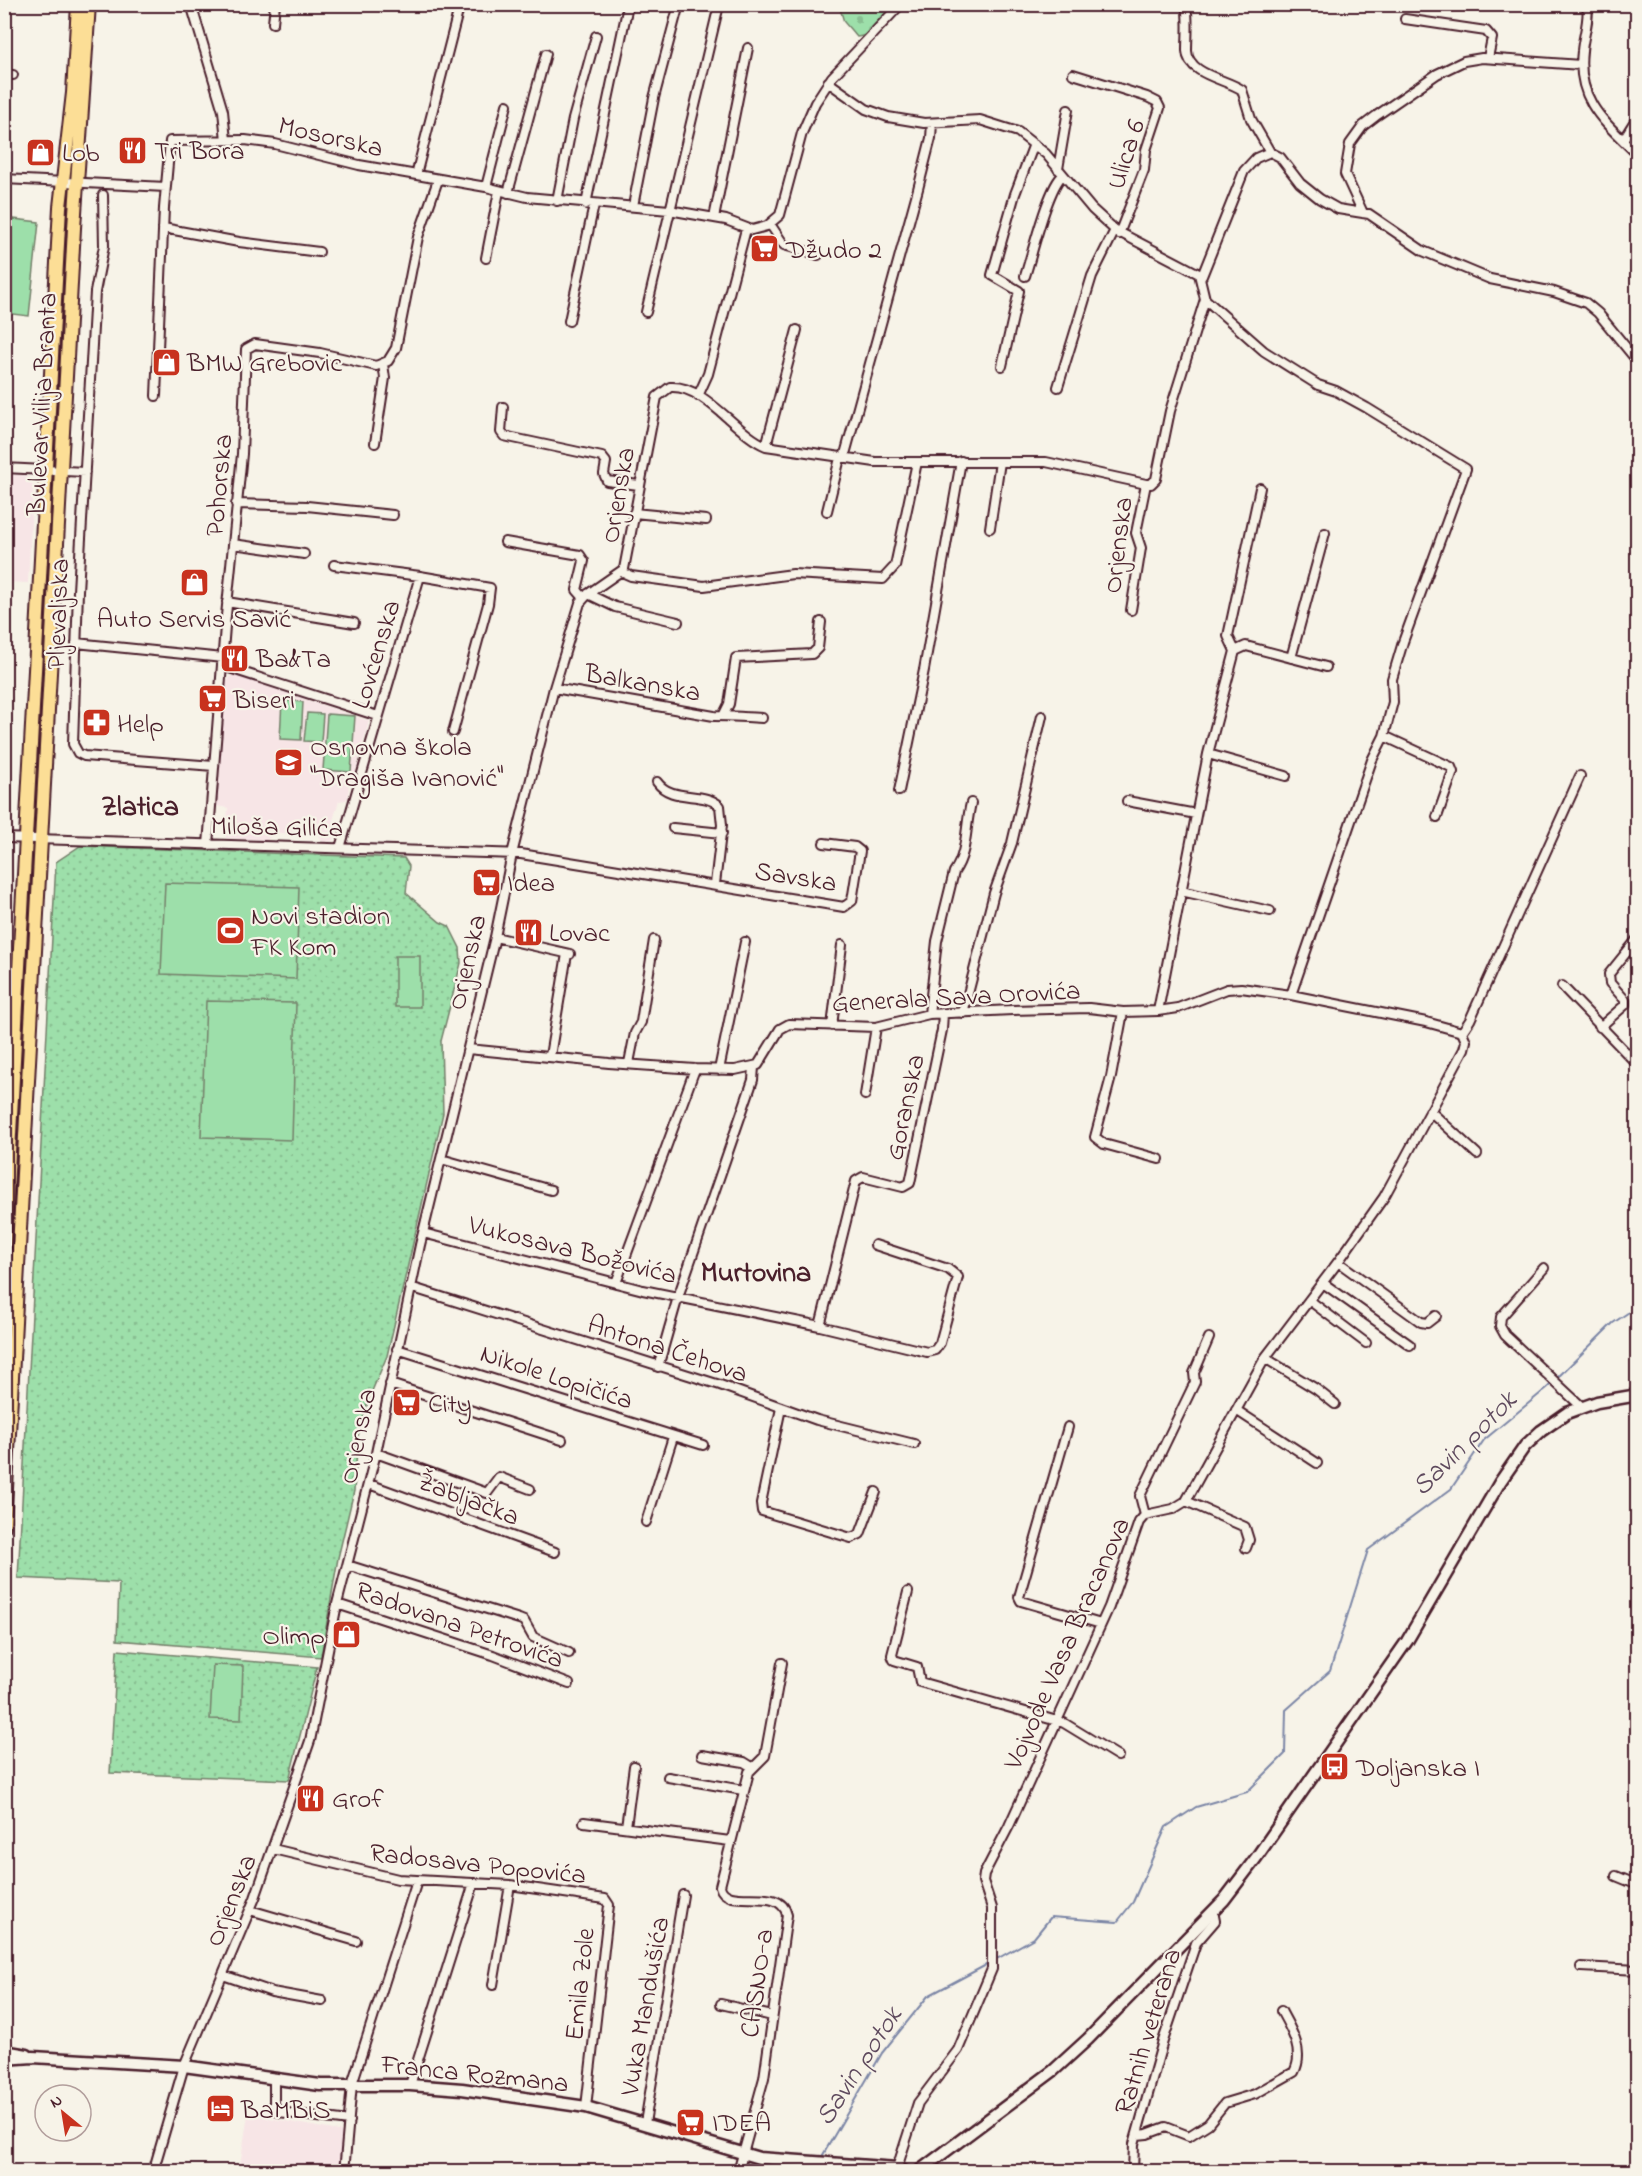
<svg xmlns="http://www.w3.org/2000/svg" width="1642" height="2176" font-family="'Indie Flower',sans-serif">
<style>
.built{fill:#f7e5e6}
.grass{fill:url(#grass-dots);stroke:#747f6a;stroke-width:1.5}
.cemetery{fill:url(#cemetery-stones);stroke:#747f6a;stroke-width:1.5}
.pitch{fill:#9ddfaa;stroke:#747f6a;stroke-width:1.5}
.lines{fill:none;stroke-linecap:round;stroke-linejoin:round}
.stream{stroke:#7c86a6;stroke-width:2}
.street-casing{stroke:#4a1f2b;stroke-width:12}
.secondary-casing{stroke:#4a1f2b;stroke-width:15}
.primary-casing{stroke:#4a1f2b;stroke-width:16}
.street{stroke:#f7f3e8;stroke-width:8}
.secondary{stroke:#f7f3e8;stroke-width:10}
.primary{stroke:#fcde96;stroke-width:12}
.labels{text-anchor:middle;stroke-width:4.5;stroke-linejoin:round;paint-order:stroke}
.street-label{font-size:27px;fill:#4a1f2b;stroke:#f7f3e8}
.poi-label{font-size:27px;fill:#4a1f2b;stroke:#f7f3e8;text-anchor:start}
.neighbourhood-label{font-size:28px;font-weight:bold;fill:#4a1f2b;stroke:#f7f3e8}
.water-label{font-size:28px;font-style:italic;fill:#5f4a5e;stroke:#f7f3e8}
</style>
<defs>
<pattern id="grass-dots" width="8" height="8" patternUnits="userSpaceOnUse" patternTransform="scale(1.5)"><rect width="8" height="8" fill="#9ddfaa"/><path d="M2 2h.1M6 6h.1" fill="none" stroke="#89bf92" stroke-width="1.8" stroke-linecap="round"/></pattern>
<pattern id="cemetery-stones" width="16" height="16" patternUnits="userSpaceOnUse" patternTransform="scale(1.5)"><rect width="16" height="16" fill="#9ddfaa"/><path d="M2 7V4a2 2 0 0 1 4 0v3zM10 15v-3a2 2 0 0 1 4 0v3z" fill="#89bf92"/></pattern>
</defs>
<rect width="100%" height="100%" fill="#f7f3e8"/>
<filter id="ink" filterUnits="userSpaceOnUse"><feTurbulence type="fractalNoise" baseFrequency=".0167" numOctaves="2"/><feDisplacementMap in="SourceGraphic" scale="12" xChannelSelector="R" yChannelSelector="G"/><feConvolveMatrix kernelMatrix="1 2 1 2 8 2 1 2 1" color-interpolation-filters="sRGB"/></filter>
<g filter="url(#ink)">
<path class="built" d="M4,475H22L29,478L33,486L28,583L5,582Z
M231,676H236L369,721L353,782H349L348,797L346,800L339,801L333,820L338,830L332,841L323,842L318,834L274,833L267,840L226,838L228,808L216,806L226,682Z
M248,2114L344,2132L339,2171L239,2172Z"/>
<path class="grass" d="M80,846L404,858L409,866L406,893L440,922L449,926L460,948L461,963L441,1041L443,1113L387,1356L369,1398L358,1436L354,1491L338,1558L321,1657L117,1640L119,1583L18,1578L56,862Z
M117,1650L317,1667L289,1780L110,1773Z"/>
<path class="cemetery" d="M839,5H896C886,16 874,36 857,37L844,22Z"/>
<path class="pitch" d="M5,218L39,222L29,316L5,313Z
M282,700L303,702L301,740L280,739Z
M307,713L323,714L321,742L304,741Z
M327,714L355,716L351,772L323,770Z
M165,883L299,887L296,979L161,974Z
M395,956H420V1007H395Z
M206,1001L296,1003L292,1140L201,1137Z
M213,1665L243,1666L241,1720L210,1719Z"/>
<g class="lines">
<path class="stream" d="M995,1960L1034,1938L1051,1917L1117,1922L1133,1902L1166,1827L1196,1807L1247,1792L1285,1754L1286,1710L1330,1671L1368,1550L1451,1489L1484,1440L1547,1388L1613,1323L1638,1306
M820,2160L882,2053L928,1996L990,1963
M813,2172L817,2165"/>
<defs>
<path id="street" d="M191,4L223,111L226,140
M1186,4C1189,22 1187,34 1187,51C1188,75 1227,79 1242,90L1251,119L1270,152
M1587,4C1590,20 1583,36 1582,51C1576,102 1606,123 1638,155
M1405,19L1486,31L1492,38L1488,58
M273,23L275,4
M1073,74L1147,97L1157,102L1160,108L1146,150L1144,170L1119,234
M4,75H13
M828,82L866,109L888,117L924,123L980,120L1018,132L1046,154L1092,209L1115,230L1199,274L1205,299L1264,351L1318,385L1336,391L1367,408L1466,469L1403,642L1392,679L1393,702L1384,736L1372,760L1291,995
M1623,140L1638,116
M1058,169L1068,110
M416,175L460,4
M4,179L166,187
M486,187L507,105
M508,193L546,54
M103,195L104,246L95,292L78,591L73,744L78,753L84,756L214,766
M557,201L573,119L596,36
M586,204L627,10
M633,206L654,98L679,4
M1363,213L1345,174L1350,144L1363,126L1376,116L1437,74L1464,61L1482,58L1581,65
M714,218L748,48
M770,224L784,245L818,255
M163,228L239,242L319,252
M486,258L499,191
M1025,276C1032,255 1048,187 1063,175
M1202,276L1244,171L1256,158L1270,152L1280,157L1300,183L1320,199L1338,209L1369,214L1423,251L1490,279L1554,292L1586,303L1598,313L1638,362
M646,312L719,5
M569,321L594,205
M1002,366L1019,291L992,275L1015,194L1034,144
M1058,387L1092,276L1115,230
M156,396L164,208L170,141L245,140L275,144L359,165L486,187L527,197L669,210L726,220L752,230L767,226L780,215L802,133L815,103L832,77L901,4
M698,396L708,374L746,229
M503,407L501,432L504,436L602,457L606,462L604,474L607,481L639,485
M375,443L385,378L383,364
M766,446L797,330
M844,458L918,189L931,138L932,123
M4,468L85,472
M1146,484H1151L1156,479L1170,411L1205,299
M236,504L307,506L393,515
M827,511L840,458
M634,513L706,520
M990,528L1000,462
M505,542L580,555L584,561L577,590L584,598
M233,544L304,554
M334,565L420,576L490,588L488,604L453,732
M622,572L631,576L704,586L793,574L883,579L895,566L917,462
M588,594L615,607L678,622
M227,602L354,623
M76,643L223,658
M1235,651L1228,636L1260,488
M1291,658L1325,533
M223,666L378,716
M554,688L714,716C729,716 746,717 762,718
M724,714L729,704L736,658L812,654L818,648L821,622
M1384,736L1451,767L1453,772L1437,817
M1208,754L1286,776
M657,782C672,803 703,790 720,806L722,825L715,884
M899,791L924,670L961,461
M1127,801L1196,814
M673,828L722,833
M4,838L521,854L844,907L852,901L860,851L855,847L824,843
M208,845L225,626L242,454L246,349L255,344L320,353L376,366L388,361L396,348L418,237L438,180
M340,848L420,576
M1181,891L1270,911
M495,937L570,954
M1562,986L1638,1065
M1158,1011L1208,754L1235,651L1246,646L1326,667
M1123,1012L1111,1077L1095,1137L1104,1144L1159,1159
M963,1013L994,893L1012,843L1042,716
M929,1014L937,941L954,872C968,852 965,827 971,803
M832,1026L842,945
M1600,1027L1625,1005V1000L1610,983L1609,974L1638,938
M1462,1032L1470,1020L1580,776
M468,1049L609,1063L695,1069L735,1070L758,1065L780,1029L789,1024L876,1027L929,1014L1012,1010L1089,1008L1123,1012L1158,1011L1178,1008L1227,989L1241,988L1291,995L1426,1022L1462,1032
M550,1056L567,954
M629,1063L635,1033L641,1022L654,940
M719,1070L745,942
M865,1095L876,1027
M1430,1111L1477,1154
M441,1159L551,1190
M423,1233L643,1290L820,1326L927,1352L935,1350L940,1343L958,1277L948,1269L875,1245
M1338,1262L1421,1322L1427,1323L1436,1316
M1544,1268L1501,1317L1500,1326L1505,1335L1582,1407
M616,1283L695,1069
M1323,1283L1410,1345
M410,1287L720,1385L817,1420L914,1444
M1309,1300L1366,1343
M820,1326L856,1181L863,1177L903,1187L910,1183L942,1030L943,1013
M397,1349L703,1445
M1265,1358L1316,1389L1335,1404
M658,1367L678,1297L753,1080L754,1067
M390,1384L562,1440
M781,1408L761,1503L762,1511L851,1538L860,1534L876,1492
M1236,1410L1317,1463
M1068,1427L1019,1597L1021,1601L1101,1624
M376,1453L487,1493L499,1477L530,1489
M369,1484L555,1552
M1186,1501L1245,1527L1249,1540L1246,1548
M1145,1515L1140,1496L1195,1382L1194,1373L1209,1338
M646,1522L673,1437
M347,1565L519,1619L524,1621L533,1637L569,1653
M908,1592L892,1655L894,1660L917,1667L920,1682L1064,1723L1118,1756
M337,1604L493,1655L569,1684
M702,1755L744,1762L752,1767
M668,1777L743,1790
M584,1822L730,1841
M626,1827L634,1766
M273,1849L398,1879L510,1885L605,1899L609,1905L586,2107
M1616,1876L1638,1885
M250,1910L356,1941
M1581,1967L1638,1970
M223,1975L272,1992L322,2001
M493,1985L510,1885
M721,2004L772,2016
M274,2080V2104L279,2112L349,2121
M410,2085L474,1883
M645,2123L683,1895
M1137,2135L1147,2134L1166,2127L1189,2136L1208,2124L1225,2103L1255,2094L1294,2072C1305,2052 1291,2029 1281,2011
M897,2168L918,2103L958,2050L992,1969V1908L983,1881L984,1874L1009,1826L1109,1607L1139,1522L1145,1515L1173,1509L1186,1501L1265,1358L1338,1262L1384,1197L1464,1049L1466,1041L1462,1032
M153,2172L184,2066L255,1898L310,1741L337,1604L376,1453L420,1245L495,937L512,854L554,688L580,603L588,594L624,569L657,397L670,387C704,384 736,434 766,446L875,462H1046L1146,484L1136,533L1141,548L1131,610
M344,2172L352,2084L417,1881
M738,2172L764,2078L787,1915C780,1883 726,1912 720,1886L749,1772L765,1756L782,1663
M1133,2172L1134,2144L1163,2041L1196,1943L1215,1921L1213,1911"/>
<path id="secondary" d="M4,2051L27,2055
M4,2059L33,2057L184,2066L320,2085H410L462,2089L586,2107L759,2158L897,2168L906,2172
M918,2172L1053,2071L1088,2039L1224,1900L1256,1858L1407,1641L1500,1482L1525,1446L1541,1431L1567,1413L1597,1402L1638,1395"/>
<path id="primary" d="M4,1245L60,207L73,93L78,4
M4,1526L74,228L89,4"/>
</defs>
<use href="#street" class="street-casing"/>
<use href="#secondary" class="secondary-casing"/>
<use href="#primary" class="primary-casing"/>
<use href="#street" class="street"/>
<use href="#secondary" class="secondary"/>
<use href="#primary" class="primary"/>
</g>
</g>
<defs>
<symbol id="restaurant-square" viewBox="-11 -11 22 22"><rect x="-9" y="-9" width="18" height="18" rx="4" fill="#c8321e" stroke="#f7f3e8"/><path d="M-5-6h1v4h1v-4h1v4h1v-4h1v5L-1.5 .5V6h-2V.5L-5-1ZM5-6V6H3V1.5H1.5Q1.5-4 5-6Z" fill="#fff"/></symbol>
<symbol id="shop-square" viewBox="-11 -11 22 22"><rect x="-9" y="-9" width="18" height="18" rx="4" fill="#c8321e" stroke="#f7f3e8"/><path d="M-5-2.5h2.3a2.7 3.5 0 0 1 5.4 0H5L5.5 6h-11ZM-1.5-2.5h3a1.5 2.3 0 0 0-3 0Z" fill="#fff"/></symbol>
<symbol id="supermarket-square" viewBox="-11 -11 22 22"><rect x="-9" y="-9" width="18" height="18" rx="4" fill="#c8321e" stroke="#f7f3e8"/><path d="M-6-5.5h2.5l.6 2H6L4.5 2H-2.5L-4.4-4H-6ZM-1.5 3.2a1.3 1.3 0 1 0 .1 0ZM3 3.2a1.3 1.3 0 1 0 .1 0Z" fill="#fff"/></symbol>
<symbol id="pharmacy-square" viewBox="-11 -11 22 22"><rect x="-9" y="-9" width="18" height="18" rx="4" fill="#c8321e" stroke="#f7f3e8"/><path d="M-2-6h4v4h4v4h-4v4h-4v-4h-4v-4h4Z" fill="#fff"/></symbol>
<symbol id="school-square" viewBox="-11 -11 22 22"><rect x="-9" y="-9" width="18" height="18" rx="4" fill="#c8321e" stroke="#f7f3e8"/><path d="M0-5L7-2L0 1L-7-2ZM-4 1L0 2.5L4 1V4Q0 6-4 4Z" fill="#fff"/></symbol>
<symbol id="stadium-square" viewBox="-11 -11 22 22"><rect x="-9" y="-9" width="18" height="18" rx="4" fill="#c8321e" stroke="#f7f3e8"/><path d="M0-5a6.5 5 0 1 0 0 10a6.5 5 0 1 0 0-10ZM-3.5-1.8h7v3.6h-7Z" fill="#fff"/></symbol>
<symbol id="bus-square" viewBox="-11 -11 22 22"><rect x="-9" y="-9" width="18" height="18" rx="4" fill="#c8321e" stroke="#f7f3e8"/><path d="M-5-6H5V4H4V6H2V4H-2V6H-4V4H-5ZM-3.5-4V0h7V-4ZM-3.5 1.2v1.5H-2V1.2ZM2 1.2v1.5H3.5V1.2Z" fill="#fff"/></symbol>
<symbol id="hotel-square" viewBox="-11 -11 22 22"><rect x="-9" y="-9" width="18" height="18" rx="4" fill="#c8321e" stroke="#f7f3e8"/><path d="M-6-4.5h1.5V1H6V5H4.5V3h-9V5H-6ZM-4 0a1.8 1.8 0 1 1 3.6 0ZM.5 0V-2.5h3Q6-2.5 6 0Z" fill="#fff"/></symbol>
</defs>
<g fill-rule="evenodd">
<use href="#restaurant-square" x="116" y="134" width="33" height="33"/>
<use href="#shop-square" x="24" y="136" width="33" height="33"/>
<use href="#supermarket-square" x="748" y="232" width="33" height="33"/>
<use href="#shop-square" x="150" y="346" width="33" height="33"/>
<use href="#shop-square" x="178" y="566" width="33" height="33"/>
<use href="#restaurant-square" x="218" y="642" width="33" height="33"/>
<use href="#supermarket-square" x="196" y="682" width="33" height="33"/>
<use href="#pharmacy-square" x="80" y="706" width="33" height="33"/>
<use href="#school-square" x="272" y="746" width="33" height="33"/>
<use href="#supermarket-square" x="470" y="866" width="33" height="33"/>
<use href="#stadium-square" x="214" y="914" width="33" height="33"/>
<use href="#restaurant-square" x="512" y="916" width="33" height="33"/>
<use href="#supermarket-square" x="390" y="1386" width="33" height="33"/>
<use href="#shop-square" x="330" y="1618" width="33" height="33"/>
<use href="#bus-square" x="1318" y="1750" width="33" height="33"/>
<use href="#restaurant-square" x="294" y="1782" width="33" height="33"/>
<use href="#hotel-square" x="204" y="2092" width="33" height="33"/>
<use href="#supermarket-square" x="674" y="2106" width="33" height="33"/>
</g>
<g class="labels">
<g class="street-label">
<text transform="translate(331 136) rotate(13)" y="9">Mosorska</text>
<text transform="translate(1125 154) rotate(-72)" y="9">Ulica 6</text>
<text transform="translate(41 404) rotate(-87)" y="9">Bulevar Vilija Branta</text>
<text transform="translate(218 485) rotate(-85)" y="9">Pohorska</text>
<text transform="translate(617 495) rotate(-80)" y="9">Orjenska</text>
<text transform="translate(1117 545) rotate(-83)" y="9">Orjenska</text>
<text transform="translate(57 614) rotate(-88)" y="9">Pljevaljska</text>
<text transform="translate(375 654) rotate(-73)" y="9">Lovćenska</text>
<text transform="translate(643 682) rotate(10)" y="9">Balkanska</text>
<text transform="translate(277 826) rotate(1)" y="9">Miloša Gilića</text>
<text transform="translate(796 876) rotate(9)" y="9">Savska</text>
<text transform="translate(466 962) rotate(-77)" y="9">Orjenska</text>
<text transform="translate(956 996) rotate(-3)" y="9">Generala Sava Orovića</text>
<text transform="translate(904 1107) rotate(-78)" y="9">Goranska</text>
<text transform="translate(573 1249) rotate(14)" y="9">Vukosava Božovića</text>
<text transform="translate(668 1348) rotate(18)" y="9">Antona Čehova</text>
<text transform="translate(557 1376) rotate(18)" y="9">Nikole Lopičića</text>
<text transform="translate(357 1436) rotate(-78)" y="9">Orjenska</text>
<text transform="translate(469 1498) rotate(21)" y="9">Žabljačka</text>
<text transform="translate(460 1624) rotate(19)" y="9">Radovana Petrovića</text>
<text transform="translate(1066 1643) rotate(-66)" y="9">Vojvode Vasa Bracanova</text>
<text transform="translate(478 1863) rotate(6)" y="9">Radosava Popovića</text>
<text transform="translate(230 1900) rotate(-68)" y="9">Orjenska</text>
<text transform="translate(756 1983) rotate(-82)" y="9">CASNO-a</text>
<text transform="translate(579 1984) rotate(-84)" y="9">Emila Zole</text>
<text transform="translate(644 2006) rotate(-80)" y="9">Vuka Mandušića</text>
<text transform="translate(1147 2031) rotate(-73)" y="9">Ratnih veterana</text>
<text transform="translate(475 2073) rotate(6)" y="9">Franca Rozmana</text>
</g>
<g class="poi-label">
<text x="154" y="159">Tri Bora</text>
<text x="62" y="161">Lob</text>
<text x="786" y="258">Džudo 2</text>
<text x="187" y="371">BMW Grebovic</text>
<text x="194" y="627" text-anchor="middle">Auto Servis Savić</text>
<text x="256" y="667">Ba&amp;Ta</text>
<text x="233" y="708">Biseri</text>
<text x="117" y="732">Help</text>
<text x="310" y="755">Osnovna škola<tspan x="310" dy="31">"Dragiša Ivanović"</tspan></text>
<text x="507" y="891">Idea</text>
<text x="251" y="924">Novi stadion<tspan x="251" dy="31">FK Kom</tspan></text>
<text x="549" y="941">Lovac</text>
<text x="428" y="1412">City</text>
<text x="325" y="1644" text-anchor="end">Olimp</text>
<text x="1356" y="1776">Doljanska I</text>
<text x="332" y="1807">Grof</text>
<text x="241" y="2118">BaMBiS</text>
<text x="712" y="2131">IDEA</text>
</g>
<g class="neighbourhood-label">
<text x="140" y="815">Zlatica</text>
<text x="756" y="1281">Murtovina</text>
</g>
<g class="water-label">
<text transform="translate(1463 1442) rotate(-45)" y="10">Savin potok</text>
<text transform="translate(857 2065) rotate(-57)" y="10">Savin potok</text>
</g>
</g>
<rect width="1642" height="2176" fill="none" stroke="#f7f3e8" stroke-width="24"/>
<rect x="12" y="12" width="1618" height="2152" fill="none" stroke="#4a1f2b" stroke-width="2" filter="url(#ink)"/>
<g transform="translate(63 2113) rotate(330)"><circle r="28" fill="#f7f3e8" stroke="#b29e9c" stroke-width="1.5"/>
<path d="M0-4.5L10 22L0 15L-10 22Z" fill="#c8321e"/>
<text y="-9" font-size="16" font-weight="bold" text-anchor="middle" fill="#4a1f2b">N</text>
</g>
</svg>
